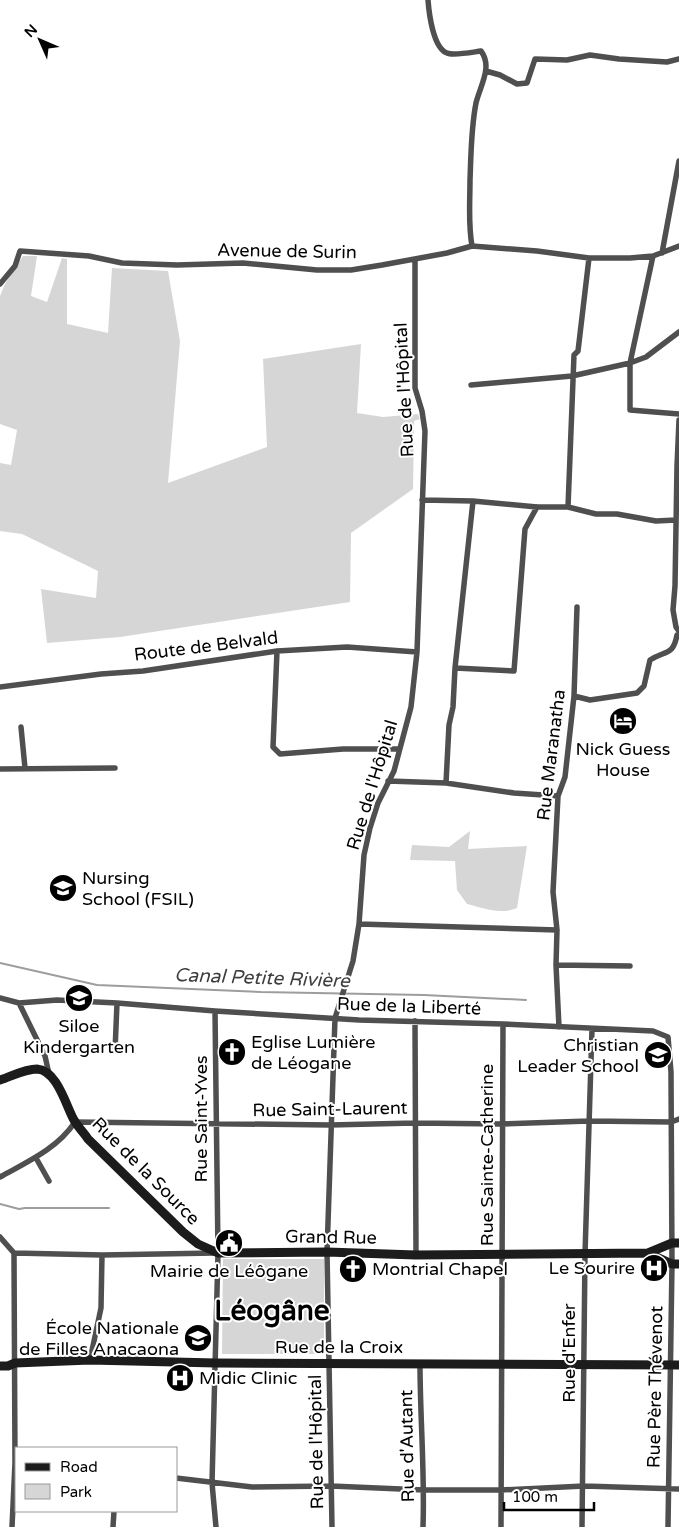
<svg xmlns="http://www.w3.org/2000/svg" width="679" height="1527" font-family="'Varela Round',sans-serif">
<style>
.green{fill:#d6d6d6}
.lines{fill:none;stroke-linecap:round;stroke-linejoin:round}
.stream{stroke:#9d9d9d;stroke-width:2}
.street{stroke:#4f4f4f;stroke-width:5.5}
.secondary{stroke:#1c1c1c;stroke-width:9}
.labels{text-anchor:middle;stroke-width:4;stroke-linejoin:round;paint-order:stroke}
.street-label{font-size:18px;fill:#000;stroke:#fff}
.poi-label{font-size:18px;fill:#000;stroke:#fff;text-anchor:start}
.water-label{font-size:19px;font-style:italic;fill:#3e3e3e;stroke:#fff}
.town-label{font-size:28px;font-weight:bold;fill:#000;stroke:#fff}
</style>
<rect width="100%" height="100%" fill="#fff"/>
<path class="green" d="M23,256H37L31,296L47,302L62,258L67,259V324L108,333L112,268L168,271L180,341L168,483L267,447L263,359L361,344L357,413L383,417L418,414L420,419L414,421L413,489L351,533L350,602L120,637L47,643L41,589L96,598L98,571L22,534L0,531V463L11,465L17,430L0,424V296L5,284Z
M470,831L468,849L527,846L517,908C500,915 483,908 467,904L457,890L455,861L410,860L412,845L449,847Z
M223,1259H324V1354H222Z"/>
<g class="lines">
<path class="stream" d="M0,963L97,985L261,992L424,995L526,1000
M0,1204L19,1209L25,1208H109"/>
<path class="street" d="M428,0C429,13 433,48 447,53C453,56 473,52 481,51C493,67 480,86 476,103C471,128 471,155 470,180C470,203 468,224 472,246
M486,71L500,75L517,84L527,83L535,59L567,60L590,55L619,59L667,62L679,59
M662,253L679,161
M653,256L630,363V410L679,414
M0,284L15,266L20,251L89,256L122,263L177,265L243,263L317,270H351L382,265L447,253L472,246L537,251L589,258H630L653,256L679,246
M471,385L572,376L630,363L646,357L679,332
M679,420L677,466L675,586L673,610L676,627L679,631
M422,500L473,501
M568,507L574,355L578,351L589,258
M277,651L273,747L280,754L343,749H399
M455,668L514,671L525,529L537,507
M0,687L101,674L143,671L277,651L347,647L417,652
M574,696L590,700L637,693L644,686L650,660C666,650 673,656 677,635H679
M21,727L25,768
M0,769L115,768
M388,781L446,783L514,793L558,796
M446,783L449,725L453,707L455,668L473,501L537,507H568L596,514H617L656,521L676,520
M359,924L557,930
M556,965L630,966
M0,998L19,1003L57,1000L117,1003L215,1011L359,1020L503,1024L653,1031L668,1037L671,1072L672,1264L668,1527
M19,1003L45,1056L49,1074
M215,1011L218,1253L212,1483L216,1527
M415,1021L416,1255
M559,1027L556,965L557,930L553,892L558,796L565,777L574,696L577,607
M115,1051L117,1003
M36,1158L49,1181
M0,1177C27,1162 57,1149 75,1122L330,1125L415,1123L501,1124L589,1121L671,1122L679,1119
M0,1237L14,1253L15,1463L12,1527
M14,1253L102,1255L215,1253
M90,1360L101,1308L102,1255
M420,1364C420,1418 425,1473 423,1527
M176,1478L252,1487L331,1486L424,1490H501L584,1486L679,1489
M113,1527L114,1511
M332,1527L327,1252L335,1018L353,961L359,924L364,855L370,828L378,803L394,771L411,707L417,652L425,431L422,411L415,388V260
M501,1527L503,1024
M582,1527L585,1254L592,1029"/>
<path class="secondary" d="M0,1080C12,1076 25,1069 37,1069C57,1070 66,1106 74,1120C78,1127 84,1133 88,1139L183,1232L198,1244L218,1253L327,1252L416,1255L648,1253L672,1243H679
M648,1253L672,1264H679
M0,1366H8L15,1363L90,1360L216,1363L679,1365"/>
</g>
<defs>
<symbol id="hotel-disc" viewBox="-11 -11 22 22"><circle r="9.5" fill="#000" stroke="#fff"/><path d="M-6-4.5h1.5V1H6V5H4.5V3h-9V5H-6ZM-4 0a1.8 1.8 0 1 1 3.6 0ZM.5 0V-2.5h3Q6-2.5 6 0Z" fill="#fff"/></symbol>
<symbol id="school-disc" viewBox="-11 -11 22 22"><circle r="9.5" fill="#000" stroke="#fff"/><path d="M0-5L7-2L0 1L-7-2ZM-4 1L0 2.5L4 1V4Q0 6-4 4Z" fill="#fff"/></symbol>
<symbol id="church-disc" viewBox="-11 -11 22 22"><circle r="9.5" fill="#000" stroke="#fff"/><path d="M-1.2-6h2.4v3.5h3.3v2.4h-3.3V6h-2.4V-.1h-3.3v-2.4h3.3Z" fill="#fff"/></symbol>
<symbol id="civic-disc" viewBox="-11 -11 22 22"><circle r="9.5" fill="#000" stroke="#fff"/><path d="M-.6-6.5H3V-4.5H.6V-3L4-1V1h2V6H-6V1h2V-1L-.6-3ZM-1.2 2.5V6h2.4V2.5Z" fill="#fff"/></symbol>
<symbol id="hospital-disc" viewBox="-11 -11 22 22"><circle r="9.5" fill="#000" stroke="#fff"/><path d="M-5-5h3v3.5h4V-5h3V5h-3V1.5h-4V5h-3Z" fill="#fff"/></symbol>
</defs>
<g fill-rule="evenodd">
<use href="#hotel-disc" x="607" y="705" width="32" height="32"/>
<use href="#school-disc" x="47" y="872" width="32" height="32"/>
<use href="#school-disc" x="63" y="982" width="32" height="32"/>
<use href="#church-disc" x="216" y="1036" width="32" height="32"/>
<use href="#school-disc" x="642" y="1039" width="32" height="32"/>
<use href="#civic-disc" x="213" y="1227" width="32" height="32"/>
<use href="#hospital-disc" x="638" y="1252" width="32" height="32"/>
<use href="#church-disc" x="337" y="1253" width="32" height="32"/>
<use href="#school-disc" x="182" y="1322" width="32" height="32"/>
<use href="#hospital-disc" x="164" y="1362" width="32" height="32"/>
</g>
<g class="labels">
<g class="street-label">
<text transform="translate(287 251) rotate(1)" y="6">Avenue de Surin</text>
<text transform="translate(404 390) rotate(-93)" y="6">Rue de l'Hôpital</text>
<text transform="translate(206 646) rotate(-7)" y="6">Route de Belvald</text>
<text transform="translate(551 755) rotate(-83)" y="6">Rue Maranatha</text>
<text transform="translate(372 785) rotate(-73)" y="6">Rue de l'Hôpital</text>
<text transform="translate(409 1006) rotate(2)" y="6">Rue de la Liberté</text>
<text transform="translate(330 1109) rotate(-1)" y="6">Rue Saint-Laurent</text>
<text transform="translate(201 1119) rotate(-90)" y="6">Rue Saint-Yves</text>
<text transform="translate(487 1155) rotate(-90)" y="6">Rue Sainte-Catherine</text>
<text transform="translate(146 1171) rotate(45)" y="6">Rue de la Source</text>
<text transform="translate(331 1237) rotate(1)" y="6">Grand Rue</text>
<text x="339" y="1353">Rue de la Croix</text>
<text transform="translate(569 1353) rotate(-90)" y="6">Rue d'Enfer</text>
<text transform="translate(655 1387) rotate(-89)" y="6">Rue Père Thévenot</text>
<text transform="translate(316 1442) rotate(-91)" y="6">Rue de l'Hôpital</text>
<text transform="translate(407 1446) rotate(-91)" y="6">Rue d'Autant</text>
</g>
<g class="poi-label">
<text x="623" y="755" text-anchor="middle">Nick Guess<tspan x="623" dy="21">House</tspan></text>
<text x="82" y="884">Nursing<tspan x="82" dy="21">School (FSIL)</tspan></text>
<text x="79" y="1032" text-anchor="middle">Siloe<tspan x="79" dy="21">Kindergarten</tspan></text>
<text x="251" y="1048">Eglise Lumière<tspan x="251" dy="21">de Léogane</tspan></text>
<text x="639" y="1051" text-anchor="end">Christian<tspan x="639" dy="21">Leader School</tspan></text>
<text x="635" y="1274" text-anchor="end">Le Sourire</text>
<text x="372" y="1275">Montrial Chapel</text>
<text x="229" y="1277" text-anchor="middle">Mairie de Léôgane</text>
<text x="179" y="1334" text-anchor="end">École Nationale<tspan x="179" dy="21">de Filles Anacaona</tspan></text>
<text x="199" y="1384">Midic Clinic</text>
</g>
<g class="water-label">
<text transform="translate(262 977) rotate(2)" y="7">Canal Petite Rivière</text>
</g>
<g class="town-label">
<text x="272" y="1320">Léogâne</text>
</g>
</g>
<rect x="15" y="1447" width="162" height="65" fill="#ffffff" stroke="#999999"/>
<rect x="25" y="1463" width="25" height="8" fill="#1c1c1c" stroke="#999999"/>
<text x="60" y="1472" font-size="15" fill="#000000">Road</text>
<rect x="25" y="1484" width="25" height="15" fill="#d6d6d6" stroke="#999999"/>
<text x="60" y="1497" font-size="15" fill="#000000">Park</text>
<g transform="translate(40 40) rotate(315)" stroke="#ffffff" stroke-width="4" paint-order="stroke">
<path d="M0-4L9 19L0 12L-9 19Z" fill="#000000"/>
<text y="-8" font-size="14" font-weight="bold" text-anchor="middle" fill="#000000">N</text>
</g>
<path d="M504 1502v8h90v-8" fill="none" stroke="#000000" stroke-width="2.5"/>
<text x="512" y="1502" font-size="15" fill="#000000" stroke="#ffffff" stroke-width="4" paint-order="stroke">100 m</text>
</svg>
